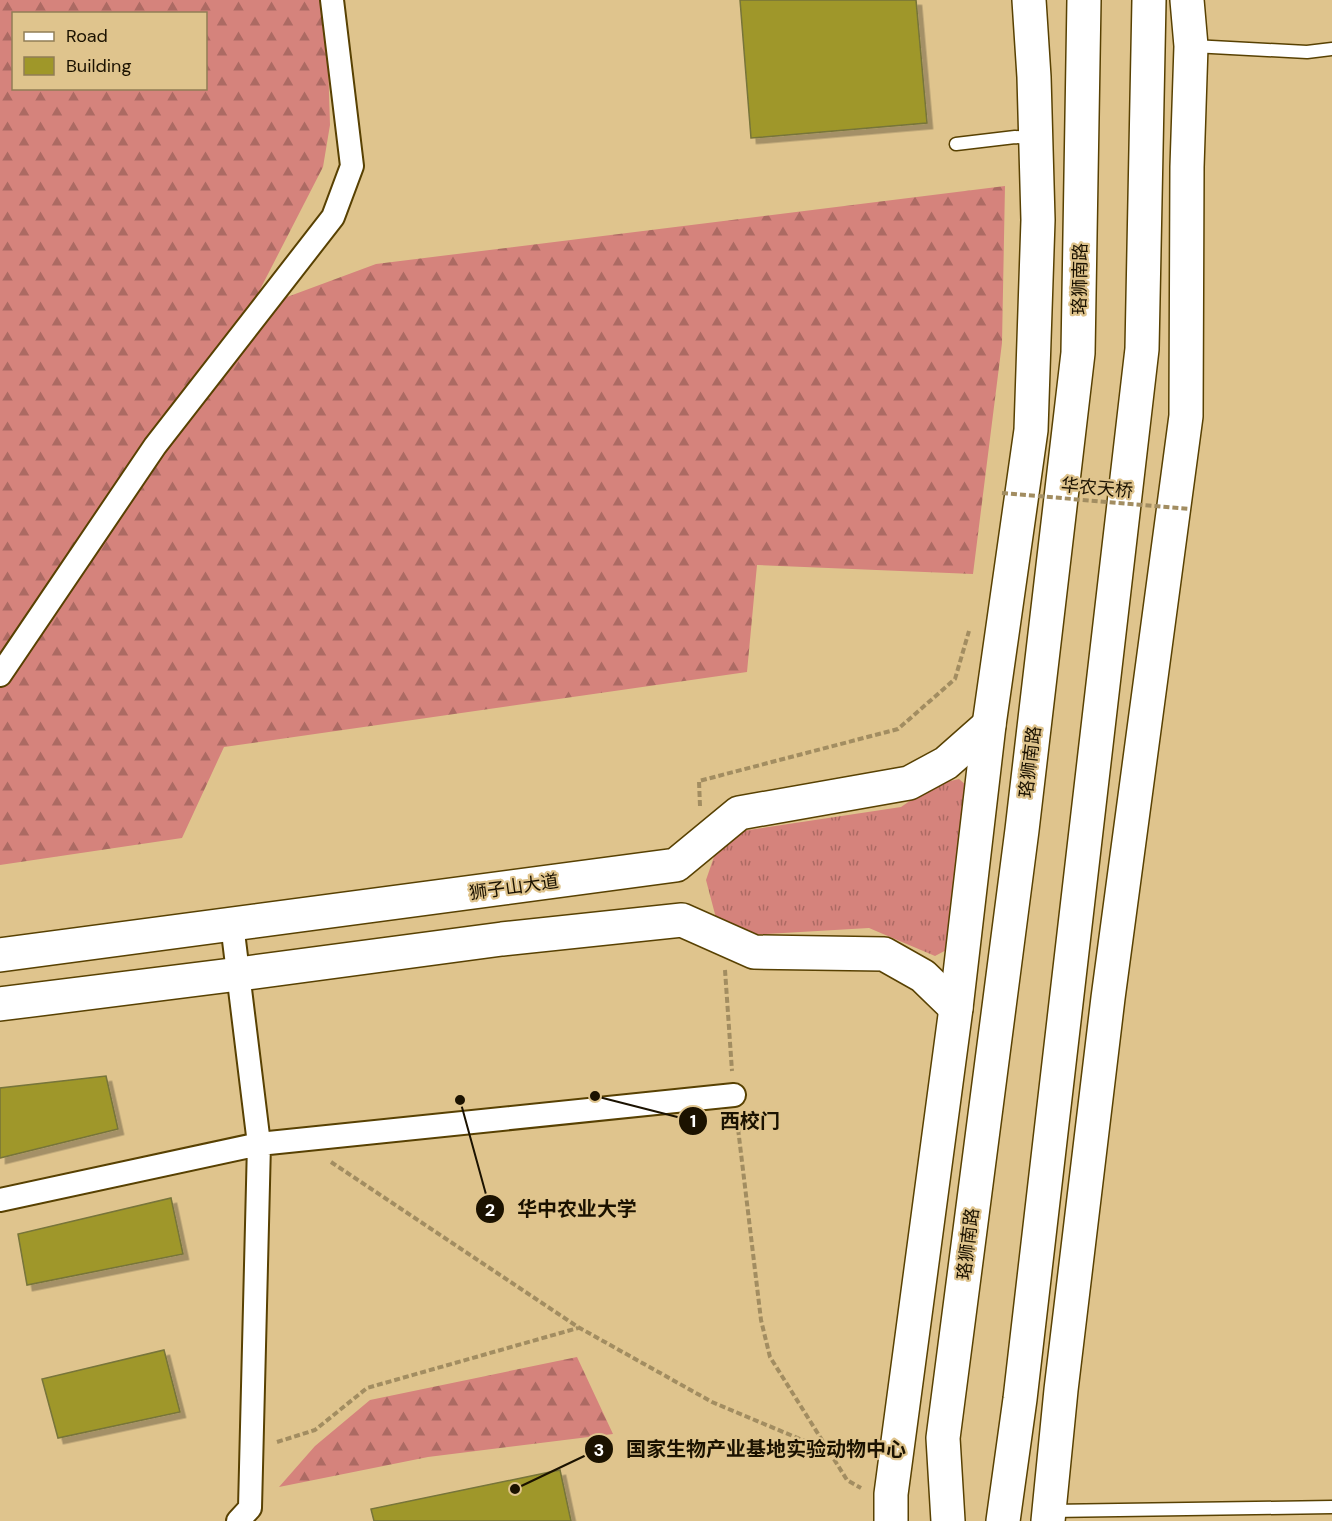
<svg xmlns="http://www.w3.org/2000/svg" width="1332" height="1521" font-family="'DM Sans','Noto Sans SC',sans-serif">
<style>
.grass{fill:url(#grass-tufts)}
.forest{fill:url(#forest-firs);fill-rule:evenodd}
.building{fill:#9f9729;stroke:#77743a;stroke-width:1.5;filter:url(#shadow)}
.lines{fill:none;stroke-linecap:round;stroke-linejoin:round}
.lane-casing{stroke:#584102;stroke-width:15}
.street-casing{stroke:#584102;stroke-width:26}
.secondary-casing{stroke:#584102;stroke-width:36}
.primary-casing{stroke:#584102;stroke-width:36}
.highway-casing{stroke:#584102;stroke-width:36}
.path{stroke:#a28d61;stroke-width:4;stroke-dasharray:6 3;stroke-linecap:butt}
.lane{stroke:#fff;stroke-width:12}
.street{stroke:#fff;stroke-width:22}
.secondary{stroke:#fff;stroke-width:33}
.primary{stroke:#fff;stroke-width:33}
.highway{stroke:#fff;stroke-width:33}
.path-bridge{stroke:#a28d61;stroke-width:4;stroke-dasharray:6 3;stroke-linecap:butt}
.labels{text-anchor:middle;stroke-width:4.5;stroke-linejoin:round;paint-order:stroke}
.street-label{font-size:18px;fill:#1b1200;stroke:#dfc48d}
.leader{fill:none;stroke:#1b1200;stroke-width:2}
.callout-dot{fill:#1b1200;stroke:#dfc48d;stroke-width:2}
.mark-label{font-size:18px;text-anchor:middle;font-weight:bold;fill:#fff}
.callout-label{font-size:20px;text-anchor:middle;font-weight:bold;fill:#1b1200;stroke:#dfc48d;stroke-width:4.5;stroke-linejoin:round;paint-order:stroke}
</style>
<defs>
<pattern id="grass-tufts" width="24" height="20" patternUnits="userSpaceOnUse" patternTransform="scale(1.5)"><rect width="24" height="20" fill="#d5837c"/><path d="M3 7l-1-3M5 7V3M7 7l1-3M15 17l-1-3M17 17v-4M19 17l1-3" fill="none" stroke="#ac6a63"/></pattern>
<pattern id="forest-firs" width="22" height="20" patternUnits="userSpaceOnUse" patternTransform="scale(1.5)"><rect width="22" height="20" fill="#d5837c"/><path d="M5 1l3.5 6h-7zM16 11l3.5 6h-7z" fill="#ac6a63"/></pattern>
<filter id="shadow"><feDropShadow dx="5.5" dy="5.5" stdDeviation="0" flood-color="#0004"/></filter>
</defs>
<rect width="100%" height="100%" fill="#dfc48d"/>
<path class="grass" d="M959,779L974,792L954,946L935,956L869,928L749,935L716,918L706,880L717,848L742,831L901,807L933,785Z"/>
<path class="forest" d="M0,0H321L327,29L330,125L323,167L249,311L376,264L1005,186L1002,343L973,574L757,565L747,672L224,747L182,838L0,865ZM14,14H206V88H14Z
M577,1357L613,1434L428,1457L279,1487L315,1446L370,1400Z"/>
<path class="building" d="M740,0H916L927,123L751,138Z
M106,1076L118,1129L0,1158V1088Z
M171,1198L183,1254L27,1285L18,1234Z
M164,1350L180,1412L58,1438L42,1379Z
M560,1470L571,1521H374L371,1509Z"/>
<g class="lines">
<defs>
<path id="lane" d="M1193,46L1307,52L1332,49
M956,144L1015,137L1035,138
M1051,1511L1332,1507"/>
<path id="street" d="M0,675L155,446L333,217L352,166L332,0
M232,924L259,1144L250,1508L238,1521
M0,1200L259,1144L734,1095"/>
<path id="secondary" d="M0,955L676,865L739,813L909,783L946,763L989,725
M0,1004L239,974L502,939L682,920L754,952L884,954L923,976L956,1008"/>
<path id="primary" d="M891,1521V1494L956,1008L989,725L1031,430L1038,220L1034,77L1029,0
M1048,1521L1061,1390L1108,998L1186,416L1187,167L1191,46L1187,0"/>
<path id="highway" d="M948,1521L943,1438L1022,830L1078,353L1084,0
M1003,1521L1020,1399L1142,349L1149,0"/>
</defs>
<use href="#lane" class="lane-casing"/>
<use href="#street" class="street-casing"/>
<use href="#secondary" class="secondary-casing"/>
<use href="#primary" class="primary-casing"/>
<use href="#highway" class="highway-casing"/>
<path class="path" d="M700,806L699,781L898,729L955,679L969,631
M725,970L732,1071
M737,1120L761,1320L770,1357L847,1480L861,1488
M331,1162L578,1327L712,1402L826,1450
M277,1442L315,1430L367,1388L578,1328"/>
<use href="#lane" class="lane"/>
<use href="#street" class="street"/>
<use href="#secondary" class="secondary"/>
<use href="#primary" class="primary"/>
<use href="#highway" class="highway"/>
<path class="path-bridge" d="M1002,493L1189,509"/>
</g>
<g class="labels">
<g class="street-label">
<text transform="translate(1080 279) rotate(-89)" y="6">珞狮南路</text>
<text transform="translate(1097 488) rotate(5)" y="6">华农天桥</text>
<text transform="translate(1030 762) rotate(-83)" y="6">珞狮南路</text>
<text transform="translate(514 887) rotate(-8)" y="6">狮子山大道</text>
<text transform="translate(968 1244) rotate(-83)" y="6">珞狮南路</text>
</g>
</g>
<path class="leader" d="M595 1096L693 1121M460 1100L490 1209M515 1489L599 1449"/>
<g class="callout-dot">
<circle cx="595" cy="1096" r="6"/>
<circle cx="460" cy="1100" r="6"/>
<circle cx="515" cy="1489" r="6"/>
<circle cx="693" cy="1121" r="15"/>
<circle cx="490" cy="1209" r="15"/>
<circle cx="599" cy="1449" r="15"/>
</g>
<g class="mark-label">
<text x="693" y="1127">1</text>
<text x="490" y="1216">2</text>
<text x="599" y="1456">3</text>
</g>
<g class="callout-label">
<text x="750" y="1128">西校门</text>
<text x="577" y="1216">华中农业大学</text>
<text x="766" y="1456">国家生物产业基地实验动物中心</text>
</g>
<rect x="12" y="12" width="195" height="78" fill="#dfc48d" stroke="#917d55" stroke-width="1.5"/>
<rect x="24" y="32" width="30" height="9" fill="#ffffff" stroke="#917d55" stroke-width="1.5"/>
<text x="66" y="42" font-size="18" fill="#1b1200">Road</text>
<rect x="24" y="57" width="30" height="18" fill="#9f9729" stroke="#917d55" stroke-width="1.5"/>
<text x="66" y="72" font-size="18" fill="#1b1200">Building</text>
</svg>
